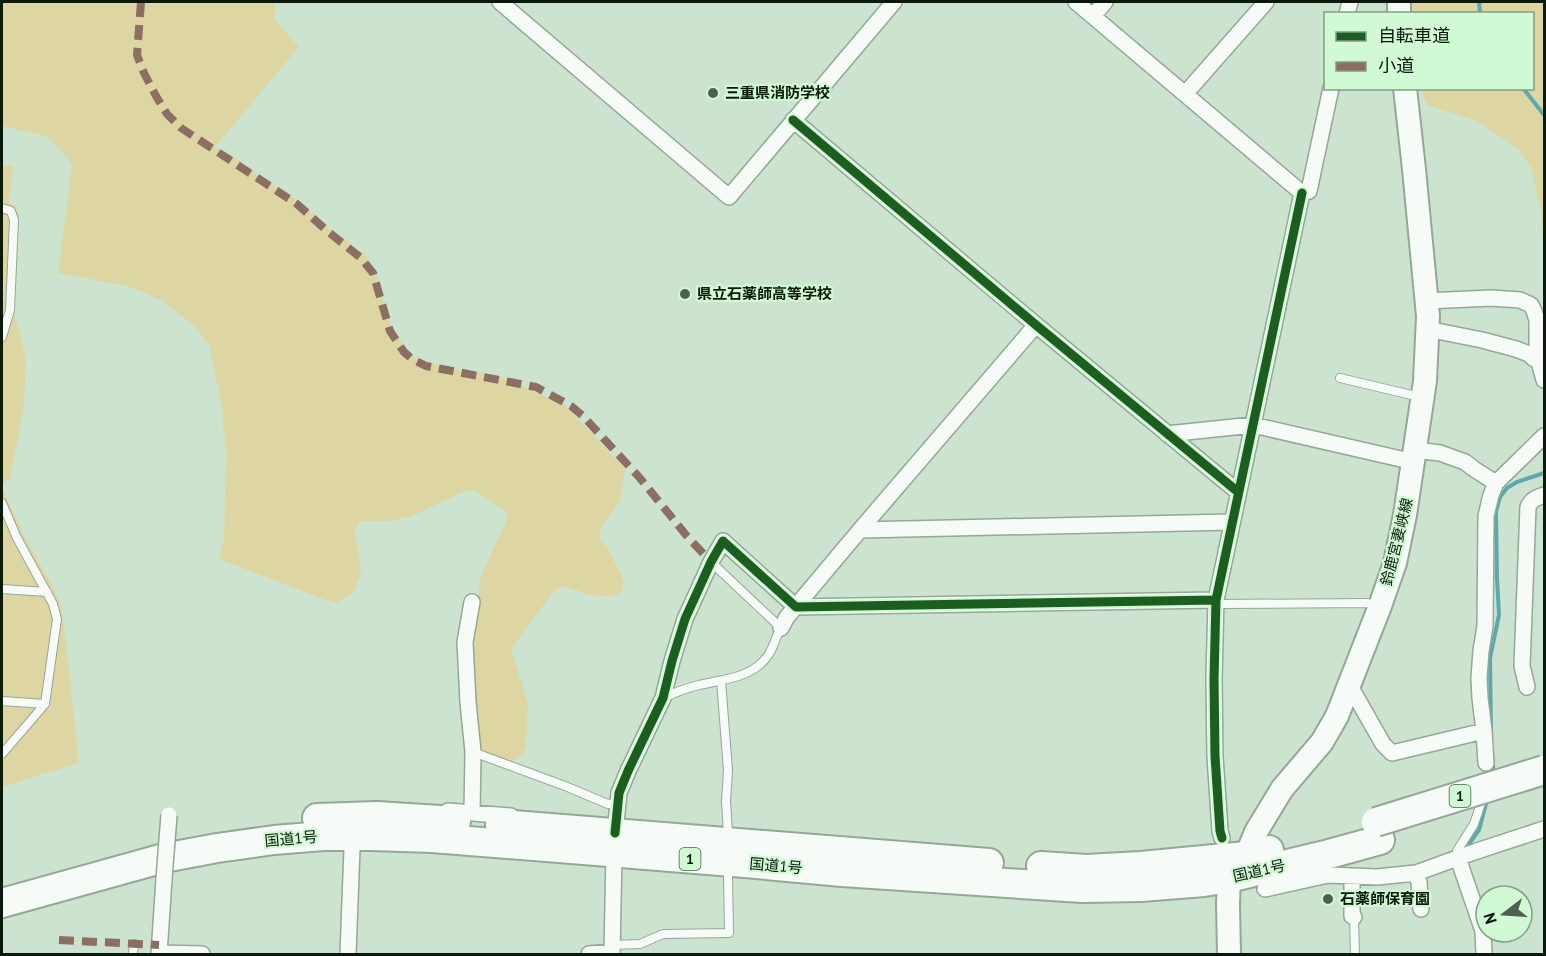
<svg xmlns="http://www.w3.org/2000/svg" width="1546" height="956" font-family="'PT Sans','Noto Sans JP',sans-serif">
<style>
.green{fill:#ded6a2}
.lines{fill:none;stroke-linecap:round;stroke-linejoin:round}
.stream{stroke:#5da9ac;stroke-width:4}
.lane-casing{stroke:#95a797;stroke-width:10}
.street-casing{stroke:#95a797;stroke-width:18}
.secondary-casing{stroke:#95a797;stroke-width:26}
.highway-casing{stroke:#95a797;stroke-width:32}
.lane{stroke:#f7fbf8;stroke-width:8}
.street{stroke:#f7fbf8;stroke-width:15}
.secondary{stroke:#f7fbf8;stroke-width:22}
.highway{stroke:#f7fbf8;stroke-width:28}
.street-bridge-casing{stroke:#95a797;stroke-width:18;stroke-linecap:butt}
.highway-bridge-casing{stroke:#95a797;stroke-width:32;stroke-linecap:butt}
.street-bridge{stroke:#f7fbf8;stroke-width:15}
.highway-bridge{stroke:#f7fbf8;stroke-width:28}
.quiet{stroke:#8d6e63;stroke-width:8;stroke-dasharray:15 8;stroke-linecap:butt}
.cycleway-casing{stroke:#d0f9d4;stroke-width:13}
.cycleway{stroke:#1b5e20;stroke-width:9}
.poi-dot{fill:#4e6050;stroke:#d0f9d4;stroke-width:2}
.labels{text-anchor:middle;stroke-width:4.5;stroke-linejoin:round;paint-order:stroke}
.shield{fill:#d0f9d4;stroke:#455c48;stroke-width:1.5}
.shield-label{font-size:14px;font-weight:bold;fill:#0a190c}
.poi-label{font-size:15px;font-weight:bold;fill:#0a190c;stroke:#d0f9d4;text-anchor:start}
.street-label{font-size:15px;fill:#0a190c;stroke:#d0f9d4}
</style>
<rect width="100%" height="100%" fill="#cce3cf"/>
<path class="green" d="M2,2H275V20L299,47L215,147L239,160L259,176L298,201L330,229L364,254L376,273L387,315L393,330L406,349L414,357L448,368L496,375L565,405L625,469L620,501L601,527L599,537L611,554L624,582L621,593C601,601 582,592 563,586L554,591L511,649L528,703L526,745L523,755L515,760L494,757L479,748L469,652L481,577L508,516L502,509L476,491H465L410,517L389,521H360L355,530L361,573L354,592L337,603L323,599L219,559L224,539L226,452L222,408L209,345L196,328L164,302L146,293L127,286L58,273L72,165L60,149L45,136L2,126Z
M1409,2H1544V244L1543,241L1541,209L1531,168L1519,150L1477,121L1427,105L1421,89L1532,88V14H1408Z
M2,166H13L9,203L16,205L19,216L14,311L26,358L24,406L10,479L2,484Z
M2,487L25,537L53,587L62,606L79,763L2,787Z"/>
<g class="lines">
<path class="stream" d="M1479,2L1480,14
M1523,88L1544,115
M1491,731L1490,658L1499,615L1497,578L1496,512L1500,497L1507,488L1517,482L1544,473
M1493,775V759
M1466,848L1479,830L1487,800"/>
<defs>
<path id="lane" d="M2,208L11,211L14,220L10,310L2,337
M1340,378L1420,397
M2,503L17,538L53,604L57,619L45,704L2,754
M2,589L47,592
M1215,604L1367,603L1379,606
M721,681L728,770L726,801L728,834
M664,698C675,692 687,688 699,685C724,679 754,678 769,654C774,646 776,636 781,628L711,562
M2,701L45,704
M473,752L565,786L608,804L617,803
M1458,858L1457,851L1474,824L1483,797
M1354,917L1355,954
M612,945L640,944L663,934L729,933L728,875
M133,954L134,944"/>
<path id="street" d="M500,2L729,197L894,2
M1076,2L1302,193
M1347,14L1350,2
M1093,16L1105,2
M1185,94L1266,2
M793,120L1036,325L1238,492
M1302,193L1309,191L1331,88
M1426,301L1491,298L1520,300L1531,305L1534,311L1537,320V355L1544,380
M1427,329L1482,340L1516,349L1529,354L1534,359L1539,360
M1167,434L1253,425L1414,462
M1415,450L1440,453L1465,462L1474,469L1496,483
M860,530L1231,522
M472,602L465,642L468,702L473,752L472,813
M781,628L787,617L860,530L1036,325
M1350,686L1383,744L1392,753L1484,731
M1527,687L1522,666L1528,507C1532,499 1536,498 1544,495
M1486,763L1484,731L1480,698L1479,678L1481,651L1485,626L1486,516L1491,495L1496,483L1544,436
M448,811L511,816
M615,833L619,793L628,771L663,698L672,661L685,619L711,562L723,541L796,607L1216,600
M1222,838L1220,831L1215,756L1214,679L1216,600L1302,193
M1458,858L1483,931L1484,954
M1416,873L1419,882L1421,909
M1352,876V916L1354,917
M1265,889L1328,875L1377,877L1416,873L1477,851L1544,829
M159,953L202,954
M159,954L164,879
M348,954L352,849
M589,954L612,952
M612,954L614,853"/>
<path id="secondary" d="M1399,2V14
M1229,954L1228,904L1229,878L1246,856L1256,832L1282,789L1322,742L1337,716L1380,606L1395,563L1405,515L1425,381L1428,316L1414,169L1405,88"/>
<path id="highway" d="M317,818L377,816L456,821
M500,824L989,863
M1041,866L1086,869L1141,866L1246,856L1269,850
M2,903L164,858L217,848L274,840L323,836H371L432,838L745,863L842,872L1082,888L1141,887L1204,882L1229,878L1329,854L1380,840"/>
</defs>
<use href="#lane" class="lane-casing"/>
<use href="#street" class="street-casing"/>
<use href="#secondary" class="secondary-casing"/>
<use href="#highway" class="highway-casing"/>
<use href="#lane" class="lane"/>
<use href="#street" class="street"/>
<use href="#secondary" class="secondary"/>
<use href="#highway" class="highway"/>
<defs>
<path id="street-bridge" d="M164,879L169,815"/>
<path id="highway-bridge" d="M1376,822L1544,770"/>
</defs>
<use href="#street-bridge" class="street-bridge-casing"/>
<use href="#highway-bridge" class="highway-bridge-casing"/>
<use href="#street-bridge" class="street-bridge"/>
<use href="#highway-bridge" class="highway-bridge"/>
<path class="quiet" d="M141,2L137,55L144,73L156,96L167,114L181,128L297,204L326,230L361,258L373,273L390,331L404,352L412,359L426,366L536,387L571,406L583,416L639,477L686,535L711,562
M59,940L159,945"/>
<defs>
<path id="cycleway" d="M793,120L1036,325L1238,492
M615,833L619,793L628,771L663,698L672,661L685,619L711,562L723,541L796,607L1216,600
M1222,838L1220,831L1215,756L1214,679L1216,600L1302,193"/>
</defs>
<use href="#cycleway" class="cycleway-casing"/>
<use href="#cycleway" class="cycleway"/>
</g>
<g class="poi-dot">
<circle cx="713" cy="93" r="6"/>
<circle cx="685" cy="294" r="6"/>
<circle cx="1328" cy="899" r="6"/>
</g>
<g class="labels">
<g class="shield">
<rect x="1449.5" y="785" width="21" height="22" rx="4.5"/>
<rect x="679.5" y="848" width="21" height="22" rx="4.5"/>
</g>
<g class="shield-label">
<text x="1460" y="801">1</text>
<text x="690" y="864">1</text>
</g>
<g class="poi-label">
<text x="725" y="98">三重県消防学校</text>
<text x="697" y="299">県立石薬師高等学校</text>
<text x="1340" y="904">石薬師保育園</text>
</g>
<g class="street-label">
<text transform="translate(1397 542) rotate(-76)" y="5">鈴鹿宮妻峡線</text>
<text transform="translate(291 839) rotate(-5)" y="5">国道1号</text>
<text transform="translate(776 866) rotate(5)" y="5">国道1号</text>
<text transform="translate(1259 871) rotate(-13)" y="5">国道1号</text>
</g>
</g>
<rect width="1546" height="956" fill="none" stroke="#0a190c" stroke-width="6"/>
<rect x="1324" y="12" width="210" height="78" fill="#d0f9d4" stroke="#819f84" stroke-width="1.5"/>
<rect x="1336" y="32" width="30" height="9" fill="#1b5e20" stroke="#819f84" stroke-width="1.5"/>
<text x="1378" y="42" font-size="18" fill="#0a190c">自転車道</text>
<rect x="1336" y="62" width="30" height="9" fill="#8d6e63" stroke="#819f84" stroke-width="1.5"/>
<text x="1378" y="72" font-size="18" fill="#0a190c">小道</text>
<g transform="translate(1504 914) rotate(253)"><circle r="28" fill="#d0f9d4" stroke="#819f84" stroke-width="1.5"/>
<path d="M0-4.5L10 22L0 15L-10 22Z" fill="#4e6050"/>
<text y="-9" font-size="16" font-weight="bold" text-anchor="middle" fill="#0a190c">N</text>
</g>
</svg>
